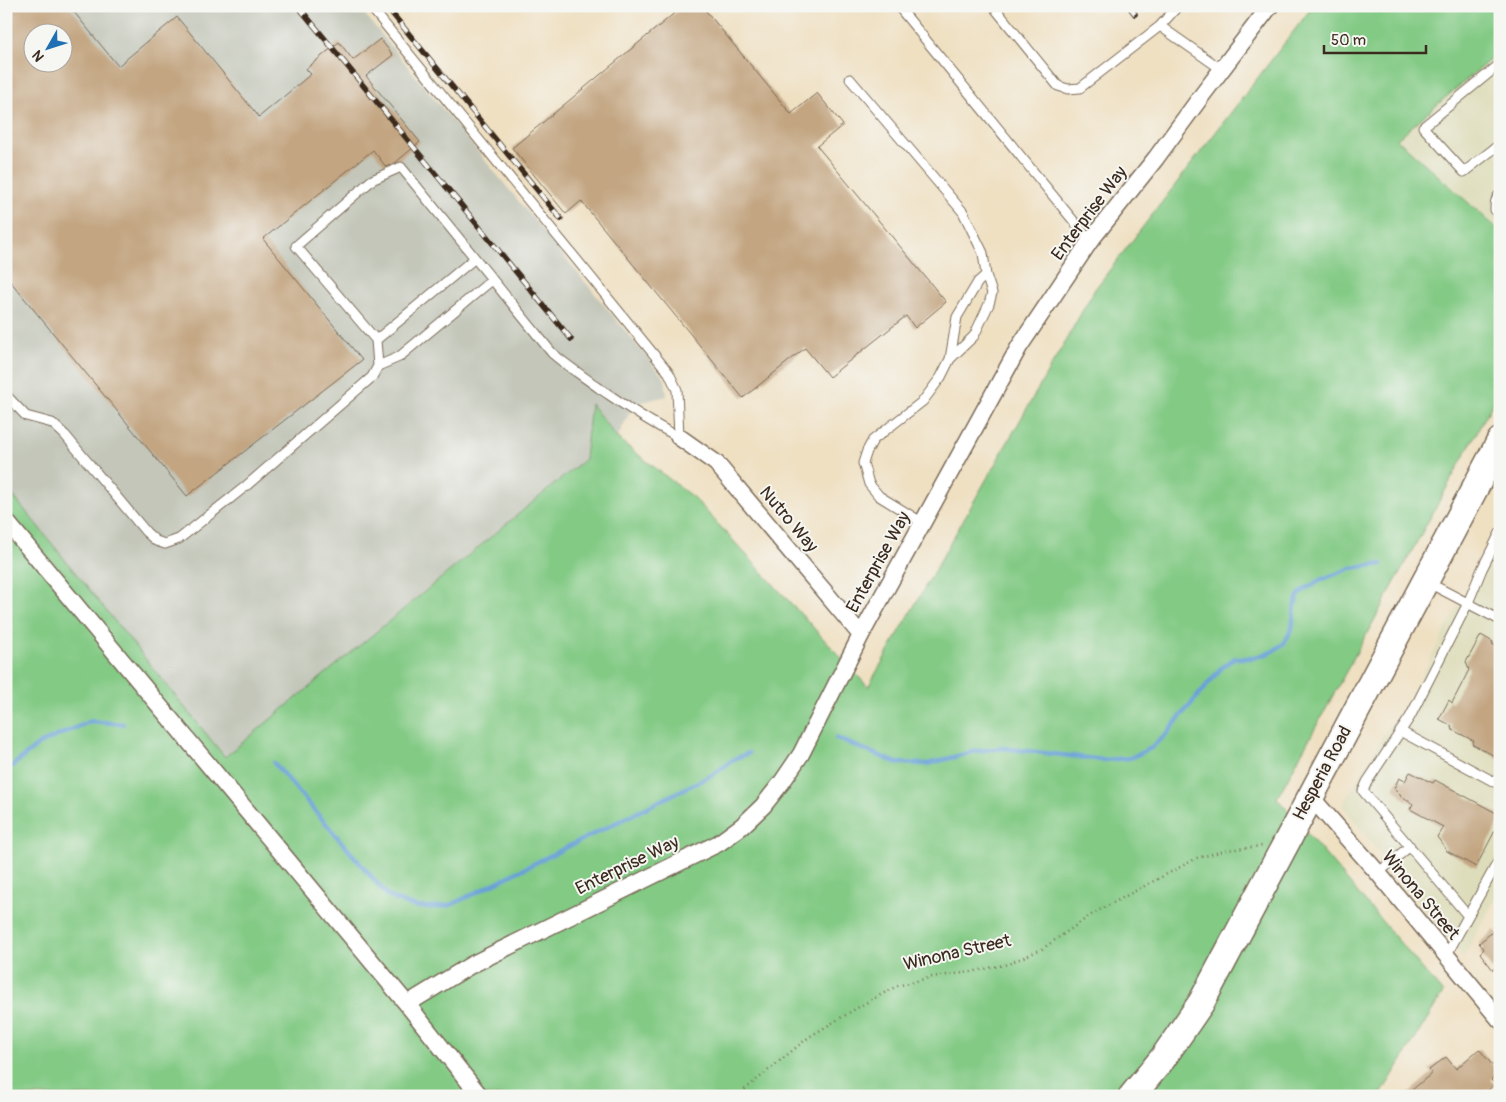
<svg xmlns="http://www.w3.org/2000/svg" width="1506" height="1102" font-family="Pangolin,sans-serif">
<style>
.built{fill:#deddbb}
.industrial{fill:#c3c6b9;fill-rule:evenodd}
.green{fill:#83ca85;stroke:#5f7a52}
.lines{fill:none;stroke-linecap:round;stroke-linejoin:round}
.stream{stroke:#69a1d7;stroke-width:4.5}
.building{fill:#c3a581;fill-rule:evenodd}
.service-casing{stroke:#7a6a57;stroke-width:11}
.minor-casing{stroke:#7a6a57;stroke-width:19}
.primary-casing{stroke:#7a6a57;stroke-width:29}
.path{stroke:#7a6a57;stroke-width:2.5;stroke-dasharray:1 4;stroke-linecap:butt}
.service{stroke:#fff;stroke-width:9}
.minor{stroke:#fff;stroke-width:16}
.primary{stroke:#fff;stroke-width:26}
.rail-casing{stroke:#3b2a1e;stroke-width:5.5}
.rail{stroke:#f6f6f2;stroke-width:4;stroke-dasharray:11;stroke-linecap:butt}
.labels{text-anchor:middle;stroke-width:4;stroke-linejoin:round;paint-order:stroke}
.street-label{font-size:18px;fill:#3b2a1e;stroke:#f6f6f2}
</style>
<rect width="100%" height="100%" fill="#f6f6f2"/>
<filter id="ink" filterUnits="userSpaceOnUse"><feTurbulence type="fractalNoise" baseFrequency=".02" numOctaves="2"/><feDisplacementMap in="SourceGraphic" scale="10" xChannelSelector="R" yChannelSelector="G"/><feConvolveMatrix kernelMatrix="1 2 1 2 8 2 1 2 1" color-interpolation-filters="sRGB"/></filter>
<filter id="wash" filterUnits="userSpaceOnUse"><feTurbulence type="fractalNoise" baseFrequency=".0096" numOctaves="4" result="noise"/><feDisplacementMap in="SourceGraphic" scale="20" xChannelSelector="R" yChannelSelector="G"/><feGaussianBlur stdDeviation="1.12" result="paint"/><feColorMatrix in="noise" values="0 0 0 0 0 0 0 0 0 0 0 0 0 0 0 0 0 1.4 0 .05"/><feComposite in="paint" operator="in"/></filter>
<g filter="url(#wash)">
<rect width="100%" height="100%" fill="#efe0c2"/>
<path class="built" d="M1500,51V231L1397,139Z
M1500,526V890L1463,958L1344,808V802L1389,725L1404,709Z"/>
<path class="industrial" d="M6,6H358L665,379L667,396L634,404L617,438L591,405L585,459L225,758L6,492ZM32,32H62V62H32Z"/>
<path class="green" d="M1313,6H1500V51L1397,139L1500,231V390L1277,798L1443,993L1380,1096H6V487L225,757L585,459L591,404L617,438L695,499L868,687L1095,289Z"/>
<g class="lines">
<path class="stream" d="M836,738L897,763L928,764L976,751L1003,748L1104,760L1130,758L1151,748L1166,734L1222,667L1235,658H1252L1272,652L1284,643L1292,629L1295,605L1298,596L1305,589L1323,579L1351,568L1382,564
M274,763L388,896C412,908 424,910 451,905L714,774L734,759L749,753
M6,769L11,767L39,744L91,721L123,724"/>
</g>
<g id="blocks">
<path class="building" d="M6,6H69L118,66L177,17L259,117L311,74L306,69L339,42L353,60L380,39L393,55L366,76L420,142L395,163L386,167L373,150L263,239L362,360L187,496L6,276ZM32,32H62V62H32Z
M683,6H702L791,114L817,93L843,125L817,146L946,302L915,328L906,316L829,377L805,348L743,398L581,201L566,214L512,148Z
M1481,635L1493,642L1492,644L1500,648V759L1472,744L1474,741L1451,729L1452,726L1439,719L1449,700L1452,703L1469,670L1466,662Z
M1410,772L1433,783L1435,780L1500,815V821L1476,867L1445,850L1446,849L1437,837L1443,827L1410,809L1413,804L1400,796L1401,795L1394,788L1399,778L1405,781Z
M1495,930L1500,936V964L1493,970L1480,953L1484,949L1479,943Z
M1479,1049L1499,1073L1491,1080L1495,1084L1481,1096H1405L1432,1073L1429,1070L1446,1057L1456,1069Z"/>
</g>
</g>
<g filter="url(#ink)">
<use href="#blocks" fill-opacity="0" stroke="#7a6a57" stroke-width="1"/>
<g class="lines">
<defs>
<path id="service" d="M370,6L669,373L677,390L679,437C650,423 626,406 599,388C583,376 567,366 552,353L401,167L372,180L296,246L376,340L475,258
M898,6L1090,241
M993,6L1058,86L1068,89L1080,88L1160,26
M1178,6L1160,26L1221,69
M1500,64L1423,127L1464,172L1500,144
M850,79L963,212L983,253L986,275L992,293L989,304L974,336L950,359
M1500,194C1495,199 1495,204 1495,210L1500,215
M378,366L399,357L492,280
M6,395L26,416L52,423L65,435L146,532L156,541L165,544L179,539L246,486L372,377L378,366L376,340
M923,523L879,496L869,484L863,463L867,451L873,440L923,401L941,377L950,359L957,317L978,282L986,275
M1427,582L1500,620
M1400,731L1500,785
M1378,873L1410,846
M1468,916L1363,791L1367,782L1410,717L1468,603L1482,569L1500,533
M1446,956L1500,858"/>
<path id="minor" d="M679,437L716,463L861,635
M6,521L407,1004L480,1096
M1310,796L1378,873L1500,1020
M407,1004L471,965L719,843L742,826L763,806L782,782L801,754L861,635L1019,347L1090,241L1156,158L1203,94L1270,6"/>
<path id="primary" d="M1132,1096L1163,1058L1201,1003L1500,441"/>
</defs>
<use href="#service" class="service-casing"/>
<use href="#minor" class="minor-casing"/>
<use href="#primary" class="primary-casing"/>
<path class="path" d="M737,1096L809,1037L862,1005L897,986L932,977L971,972L1008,964L1042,949L1094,913L1197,858L1227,850L1262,846"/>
<use href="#service" class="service"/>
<use href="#minor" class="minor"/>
<use href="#primary" class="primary"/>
<defs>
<path id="rail" d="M298,6L571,339
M386,6L561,219
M1129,6L1135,14"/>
</defs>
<use href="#rail" class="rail-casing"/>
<use href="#rail" class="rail"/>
</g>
</g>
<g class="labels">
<g class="street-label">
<text transform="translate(1089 213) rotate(-53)" y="6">Enterprise Way</text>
<text transform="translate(789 519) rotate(50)" y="6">Nutro Way</text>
<text transform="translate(878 562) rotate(-61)" y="6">Enterprise Way</text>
<text transform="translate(1322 773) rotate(-62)" y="6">Hesperia Road</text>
<text transform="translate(627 865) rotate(-26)" y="6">Enterprise Way</text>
<text transform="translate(1421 895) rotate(50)" y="6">Winona Street</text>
<text transform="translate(957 952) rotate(-13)" y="6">Winona Street</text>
</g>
</g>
<rect width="1506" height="1102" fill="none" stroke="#f6f6f2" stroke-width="25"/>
<g transform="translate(48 48) rotate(231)"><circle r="24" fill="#f6f6f2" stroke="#aba49d"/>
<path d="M0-4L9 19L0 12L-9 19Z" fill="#1f6fb2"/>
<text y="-8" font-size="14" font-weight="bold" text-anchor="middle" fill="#3b2a1e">N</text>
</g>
<path d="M1324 45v8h102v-8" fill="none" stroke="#3b2a1e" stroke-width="2.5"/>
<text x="1331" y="45" font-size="15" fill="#3b2a1e" stroke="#f6f6f2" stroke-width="4" paint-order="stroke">50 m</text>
</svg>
